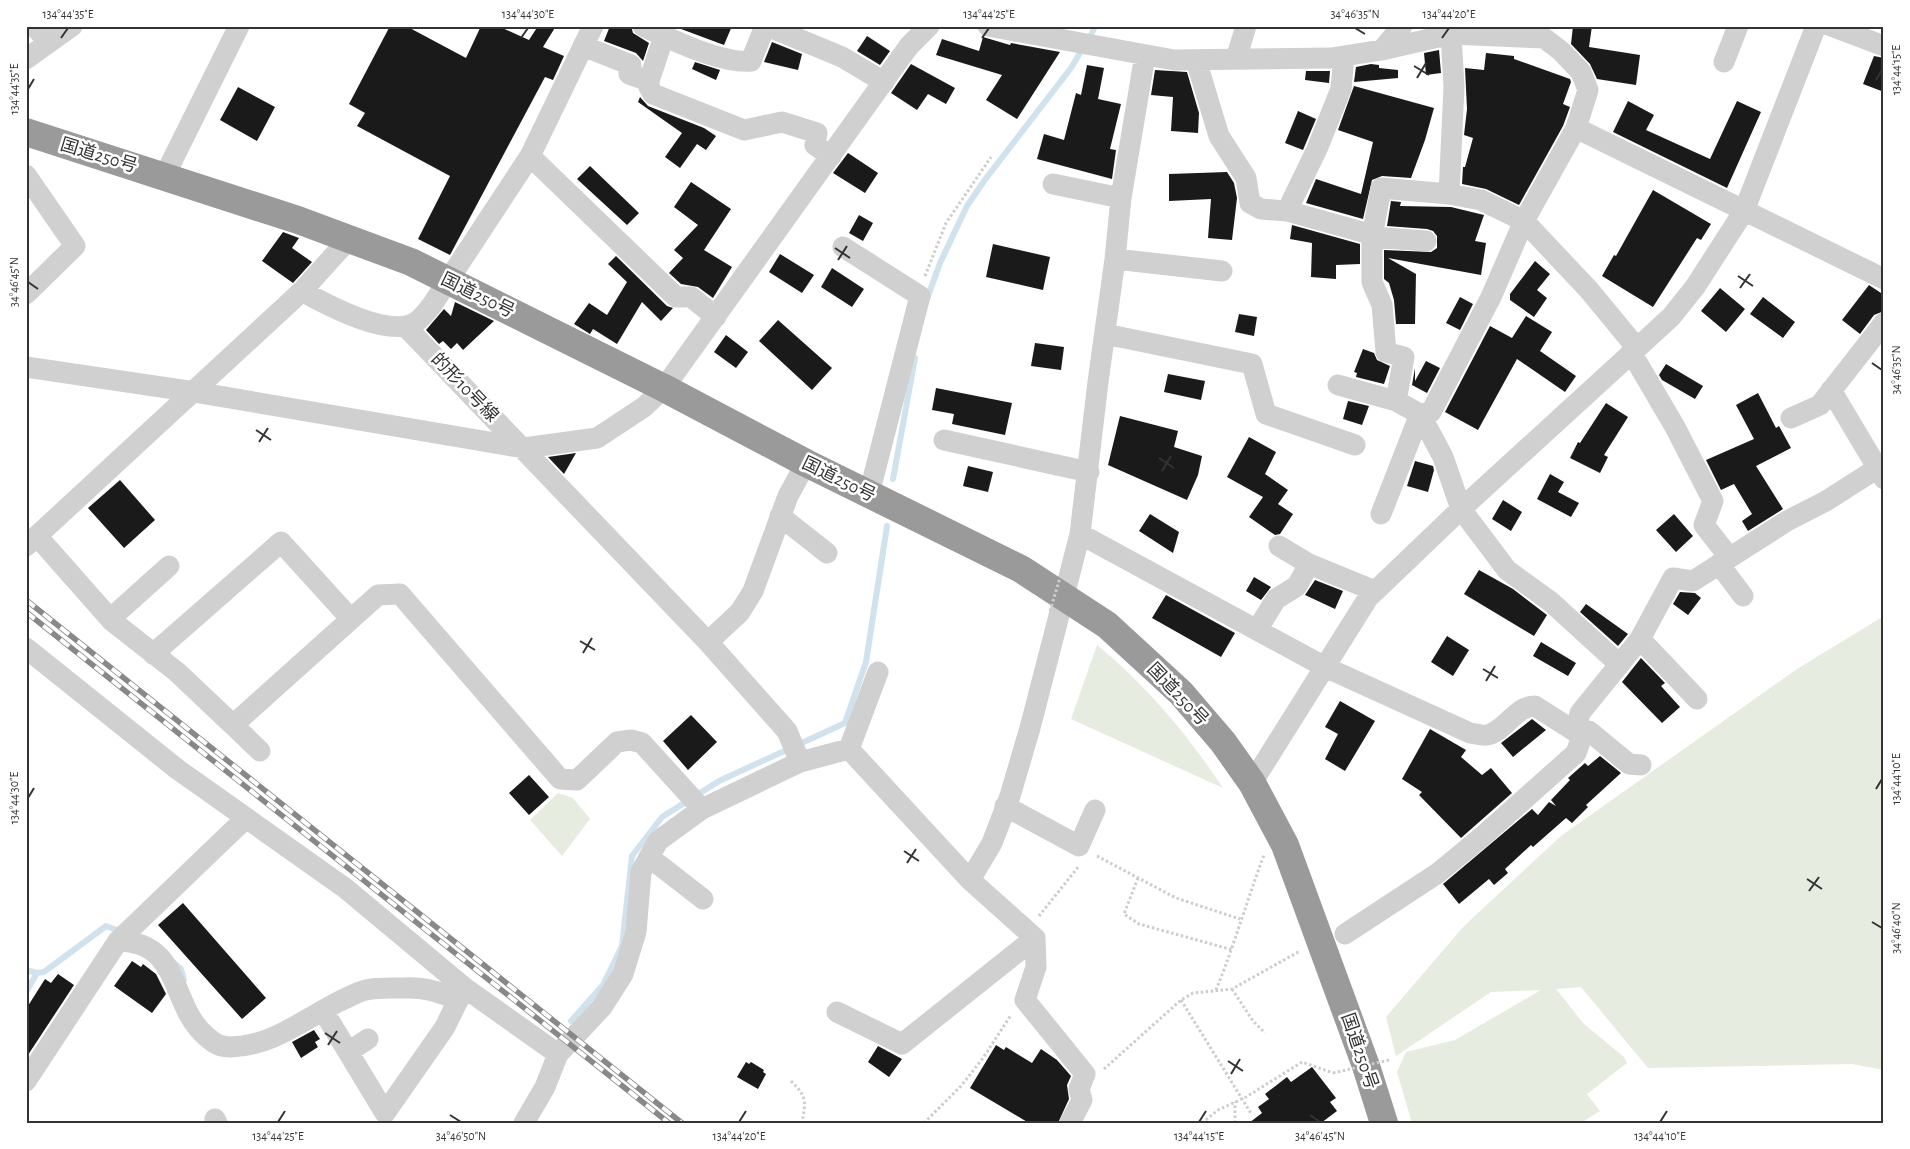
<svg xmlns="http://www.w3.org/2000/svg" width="1910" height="1149" font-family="'Alegreya Sans','Noto Sans JP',sans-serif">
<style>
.green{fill:#e6ecdf}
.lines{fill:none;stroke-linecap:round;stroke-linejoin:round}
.stream{stroke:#cfe2ee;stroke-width:6}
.building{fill:#1a1a1a}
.path{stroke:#cdcdcd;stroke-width:3;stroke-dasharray:2.5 2.5;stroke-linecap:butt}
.minor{stroke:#d0d0d0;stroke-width:21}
.highway{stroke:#9a9a9a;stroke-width:28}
.rail-casing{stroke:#888;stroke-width:5.5}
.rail{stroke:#fff;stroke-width:4;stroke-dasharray:11;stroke-linecap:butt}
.path-bridge{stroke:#cdcdcd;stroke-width:3;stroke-dasharray:2.5 2.5;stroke-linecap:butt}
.ticks{fill:none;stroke:#333;stroke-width:2}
.labels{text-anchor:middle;stroke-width:5;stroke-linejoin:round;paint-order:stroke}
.street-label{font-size:18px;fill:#333;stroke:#fff}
.neatline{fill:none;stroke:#333;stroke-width:2}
.ticks-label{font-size:12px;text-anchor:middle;fill:#333}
</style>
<rect width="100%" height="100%" fill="#fff"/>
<path class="green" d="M1884,616V1070L1852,1064L1648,1068L1581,987L1556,989L1584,1024L1624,1057L1627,1063L1587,1094L1600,1111L1581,1123H1412L1397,1072L1406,1052L1455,1040L1541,990L1491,992L1396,1056L1386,1017L1464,926L1561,836L1797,669Z
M1097,645C1147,686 1187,734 1223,788L1071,719Z
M558,793L573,798L590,819L562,856L530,820Z"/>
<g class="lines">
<path class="stream" d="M1089,40L1095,26
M927,299L940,263L967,206L984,181L1071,68L1083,48
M893,479L915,358
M173,962L181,969L184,980
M26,970L37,973L44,972L106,926L122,932
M26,992L37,973
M571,1021L603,985L622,946L632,856L662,817L719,781L845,723L866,662L887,526"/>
</g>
<path class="building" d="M390,26H406L466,58L481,26H498L529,40L538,26H556L543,47L564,56L553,80L545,77L450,255L418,239L450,176L357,126L365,113L349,104Z
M610,26H631L633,33L649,43L643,61L636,53L604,41Z
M673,26H732L724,45Z
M1573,26H1592L1589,47L1640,55L1636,85L1597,79L1590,64L1571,44Z
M867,36L890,51L880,65L857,51Z
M983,37L1010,45L1011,43L1060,52L1017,119L986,100L1002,75L936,55L942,39L979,51Z
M772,42L802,54L798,70L764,62Z
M1439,50L1441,73L1426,75L1424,53Z
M1486,53L1514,56V59L1570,79L1571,82L1563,104L1570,107L1563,126L1519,205L1486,189L1462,184L1463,167H1465L1473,138L1464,135L1467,109L1465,68L1484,70Z
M1874,56L1884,58V92L1863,84Z
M695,62L720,70L716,80L692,69Z
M911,64L955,88L946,104L928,94L917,110L891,93Z
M1371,64L1379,65V68L1398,70V78L1354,82L1356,67Z
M1087,65L1104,68L1098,99L1121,104L1110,149L1116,150L1112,179L1037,159L1044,134L1064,140L1076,93L1081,95Z
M1155,70L1187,72L1199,113L1198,133L1171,131L1173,97L1151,95Z
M1306,71H1330L1329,83L1305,80Z
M1354,86L1434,108L1425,140L1411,178L1382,176L1372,180L1363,219L1306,203L1316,179L1361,194L1373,142L1338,130Z
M238,87L275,107L257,141L220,120Z
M640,97L648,106L704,128L716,136L706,150L697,144L680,168L665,157L682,133L638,102Z
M1628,101L1654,115L1646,130L1710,159L1737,101L1761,112L1727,188L1613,132Z
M1298,111L1316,119L1303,150L1285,143Z
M848,153L878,173L865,193L833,173Z
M590,166L639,213L627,225L577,179Z
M1227,172L1234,183L1237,198L1232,240L1208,238L1211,199L1169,201V174Z
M691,182L731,209L704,250L732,267L713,298L698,287L681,284L669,273L683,258L674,250L698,225L674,207Z
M1653,190L1711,224L1701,240L1697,238L1653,307L1602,276L1614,255L1616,256Z
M1391,201L1401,202L1400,206L1451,207L1484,215L1475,241L1486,243L1481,275L1388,258L1416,274L1415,324H1396L1394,300L1389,283L1384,279V250L1431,252L1437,248V236L1433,231L1427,229L1387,226Z
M859,215L873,223L863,241L849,233Z
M1292,225L1360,244V264L1336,265V279L1311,277L1312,243L1290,239Z
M283,232L299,238L292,248L312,262L293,283L262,261Z
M993,244L1050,257L1043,290L986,277Z
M780,254L814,275L802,293L769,272Z
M616,256L667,306L673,308L661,321L642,302L617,344L593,329L590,334L574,324L589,303L607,315L627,282L608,264Z
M1535,261L1550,274L1537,290L1547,298L1534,317L1510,300V294Z
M832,268L864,289L852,307L821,287Z
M1869,285L1884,295V311L1874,315L1860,334L1842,320Z
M1720,288L1745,309L1726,332L1701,311Z
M1460,297L1473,304L1460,330L1446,323Z
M1763,297L1795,322L1783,338L1750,314Z
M455,302L494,321L463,350L457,343L451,349L443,341L439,344L426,330L444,309L451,316Z
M1239,314L1257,317L1254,336L1235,332Z
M1526,316L1552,332L1540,351L1576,376L1565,392L1517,359L1478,430L1445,412L1490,326L1512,338Z
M778,320L832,368L812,390L759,341Z
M726,335L748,352L736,368L714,352Z
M1035,343L1064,347L1061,370L1031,366Z
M1363,349L1374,353L1377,360L1390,366L1384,384L1356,377L1357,373L1354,372Z
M1426,361L1440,368L1427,393L1412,385L1415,368V381Z
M1666,364L1703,386L1695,399L1662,380L1659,375Z
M1168,374L1205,381L1201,400L1164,392Z
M936,388L1012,403L1005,435L952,424L954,414L932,410Z
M1758,393L1776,428L1779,426L1791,448L1756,466L1783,509L1748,531L1742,521L1752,514L1734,484L1721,490L1706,460L1754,439L1736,405Z
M1348,401L1369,406L1362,425L1343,419Z
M1606,403L1628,417L1604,455L1608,457L1600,473L1570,458L1578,442L1580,443Z
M1120,416L1178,431L1174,447L1202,456L1198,475L1187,500L1108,465Z
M1249,437L1276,452L1265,474L1288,490L1278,504L1293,514L1280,534L1275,535L1249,517L1263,497L1227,477Z
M576,453L564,474L548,457Z
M1415,461L1433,466L1434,470L1428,492L1407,486Z
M968,466L993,472L988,492L963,486Z
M1550,474L1564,482L1558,492L1579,503L1571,517L1537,499Z
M120,480L155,520L124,548L88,508Z
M1503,500L1522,512L1511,531L1492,519Z
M1150,514L1179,532L1173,553L1139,531Z
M1674,514L1693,536L1676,552L1656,530Z
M1479,570L1513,589L1547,615L1534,636L1464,594Z
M1254,577L1271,587L1261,600L1246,591Z
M1315,580L1343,591L1335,609L1305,595Z
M1680,592L1695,593L1701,598L1688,615L1673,604Z
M1166,595L1235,633L1221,657L1152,618Z
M1586,604L1628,634L1618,646L1580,612Z
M1447,636L1469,650L1453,676L1431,662Z
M1541,642L1576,663L1568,676L1533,656Z
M1641,658L1665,683L1661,686L1680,707L1662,723L1622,682Z
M1340,701L1375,721L1345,771L1325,759L1338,734L1325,727Z
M691,715L717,742L688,770L663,741Z
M1532,719L1546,730L1513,757L1501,743Z
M1430,729L1466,750L1461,757L1482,775L1491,768L1512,793L1461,838L1419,795L1422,792L1402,779Z
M1600,756L1621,773L1586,805L1588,807L1572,823L1566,818L1533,847L1531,845L1505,869L1508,873L1494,885L1489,879L1459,904L1443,884L1532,809L1538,815L1549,802L1556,806L1551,800L1570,780L1568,778L1585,763L1588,766Z
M529,775L549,797L529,815L509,793Z
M183,903L266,998L242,1019L158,925Z
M132,961L141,967L143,964L156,974L166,994L152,1013L114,986Z
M58,974L74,985L26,1058V1009L45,979L51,983Z
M314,1030L320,1039L315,1042L318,1047L301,1058L292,1042Z
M996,1045L1004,1050L1006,1047L1032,1063L1041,1049L1057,1060L1071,1076L1067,1085L1069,1099L1058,1123H1029L970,1088Z
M878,1046L902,1059L889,1077L868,1062Z
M746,1062L749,1064L751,1062L764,1070L763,1072L766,1074L758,1089L737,1077Z
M1312,1067L1336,1098L1330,1102L1337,1111L1321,1123H1249L1262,1113L1258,1107L1269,1099L1265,1094L1287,1077L1291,1082Z"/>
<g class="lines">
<path class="path" d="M925,276L946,223L991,157
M1097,856L1176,898L1240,919
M1138,878L1124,914L1139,924L1233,950
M1039,916L1079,866
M1232,989L1253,1021L1265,1033
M1216,990C1234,946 1247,900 1264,855
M1181,1000L1252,1115
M1104,1069L1181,1000L1193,993L1232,989L1300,951
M791,1081C807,1097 806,1101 802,1123
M924,1123L961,1086L983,1058L1011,1015
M1202,1123L1218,1110L1246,1097L1302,1062L1333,1073
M1235,1123V1102"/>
<path class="minor" d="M34,26L49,42
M643,26C669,39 723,64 751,61L765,26
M767,26L842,57L884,82
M988,26L1174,60L1331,58L1382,50L1402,26
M1831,26L1884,46
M664,36L649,81V87L653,94L744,130L782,122L817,133L815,145L831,156
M583,46L631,65L629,74L649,81
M26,59L72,26
M1236,59L1246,26
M1196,60L1219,136L1246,178L1250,203L1261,209L1287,211L1366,233L1372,237L1381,188L1449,194L1481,200L1524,221L1589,290L1636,347
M1724,62L1738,26
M1576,128L1884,279
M530,156L676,297H691L716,317
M26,175L75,246L26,294
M165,175L239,26
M1053,184L1121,198
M1449,194L1454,87L1451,34
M1287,211L1317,149L1341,89L1344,56
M843,247L920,296L869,494
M1115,259L1222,271
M302,291C325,304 390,339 416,322C422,318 427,311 432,305L530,156L593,26
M405,326L708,642L787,731L800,762
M1105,334L1252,364L1266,414L1355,445
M1631,352L1675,427L1713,501L1704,525L1729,557
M26,367L195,392L524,448L597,438L644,407L664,388L909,46L929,26
M1338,385L1396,401L1420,414L1443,457L1461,509L1507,570L1551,602L1619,664
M1831,390L1884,479
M1396,401L1404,357L1386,352L1382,305L1372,282V237L1426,241
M1791,418L1820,405L1884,323
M944,440L1089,472
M1381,514L1420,414L1431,412L1491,297L1524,221L1576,128L1588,90L1581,72L1561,51L1544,38L1451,34L1382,50
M780,516L827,553
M1080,534L1325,667L1470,733C1475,734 1482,736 1487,735C1506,731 1515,706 1535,706L1582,736L1576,753L1484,835L1438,873L1345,934
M37,536L112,621L177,672L233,725L378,595L400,594L560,779L577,780L617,742L631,740L642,743L702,809
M26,546L302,291L349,239
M1279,546L1309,564L1375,591
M1719,564L1743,596
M110,619L169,566
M1257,630L1276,599L1297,586L1309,564
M1640,639L1697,699
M708,642L740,612L753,591L788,496L806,463
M26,648L177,769L345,888L465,988L558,1054
M153,654L281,542L350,618
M233,725L260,751
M1575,731L1580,713L1640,639L1673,578L1693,581L1787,521L1826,501L1884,464
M1582,736L1589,731L1629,764L1641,765
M849,749L970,880L1035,938L1036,967L1025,1000L1085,1074L1079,1089L1082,1100L1070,1123
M1252,783L1368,598L1461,509L1671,317L1695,287L1744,211L1816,26
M1005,806L1079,846L1095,810
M649,857L703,899
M970,880L992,843L1010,796L1030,728L1080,534L1098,382L1115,259L1121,198L1145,55
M118,941C183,942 169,1006 207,1037C215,1044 220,1047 231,1047C272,1046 303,1020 338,1002C347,998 357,992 366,990C378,987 391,988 404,988C425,987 441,991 458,1001
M837,1012L902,1044L1035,938
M330,1022L385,1113L445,1027L464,988
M348,1052L368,1039
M26,1081L118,941L245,819
M215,1119L217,1123
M524,1123L545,1087L558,1054L602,1007L623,974L636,932L641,872L658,841L702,809L800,762L849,749L878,672"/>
<path class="highway" d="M26,132L298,220L411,262L664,388L806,463L1021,569L1107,625L1181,693L1223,742L1252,783L1285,845L1366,1066L1384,1123"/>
<defs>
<path id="rail" d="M26,600L682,1123
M26,612L669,1123"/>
</defs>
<use href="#rail" class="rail-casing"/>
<use href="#rail" class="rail"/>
<path class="path-bridge" d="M1050,611L1062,571
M1333,1073L1389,1060"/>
</g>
<path class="ticks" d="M1355,28L1365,34M61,38L68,28M521,38L528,28M982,38L989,28M1442,38L1449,28M1414,66L1429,75M1417,78L1426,63M1876,80L1882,70M28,89L34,79M835,248L850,258M838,260L847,246M1738,276L1753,286M28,282L38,289M1740,288L1750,274M1872,363L1882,370M256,430L271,440M259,442L268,428M1159,458L1174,468M1162,471L1171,456M580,641L595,650M583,653L592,638M1483,669L1498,678M1486,681L1495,666M1876,789L1882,779M28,798L34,788M904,851L919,861M907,863L916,849M1807,879L1822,889M1809,891L1819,877M1872,922L1882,928M325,1033L340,1043M328,1045L337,1031M1228,1061L1243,1071M1231,1074L1240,1059M450,1115L461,1122M1310,1115L1320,1122M278,1122L285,1111M739,1122L746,1111M1199,1122L1206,1111M1660,1122L1667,1111"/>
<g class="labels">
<g class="street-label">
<text transform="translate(99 155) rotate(17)" y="6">国道250号</text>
<text transform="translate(478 295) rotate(26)" y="6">国道250号</text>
<text transform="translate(465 387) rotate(46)" y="6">的形10号線</text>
<text transform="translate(839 479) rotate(26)" y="6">国道250号</text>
<text transform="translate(1178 694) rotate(46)" y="6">国道250号</text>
<text transform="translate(1360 1051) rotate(71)" y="6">国道250号</text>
</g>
</g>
<rect width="1910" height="1149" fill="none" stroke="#ffffff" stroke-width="55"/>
<rect x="28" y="28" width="1854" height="1094" class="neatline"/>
<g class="ticks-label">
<text x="68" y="18">134°44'35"E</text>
<text x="528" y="18">134°44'30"E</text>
<text x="989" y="18">134°44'25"E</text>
<text x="1355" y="18">34°46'35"N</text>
<text x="1449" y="18">134°44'20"E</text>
<text transform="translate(1896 70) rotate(-90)" y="4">134°44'15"E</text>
<text transform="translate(14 89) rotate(-90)" y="4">134°44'35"E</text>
<text transform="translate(14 282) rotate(-90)" y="4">34°46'45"N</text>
<text transform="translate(1896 370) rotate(-90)" y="4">34°46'35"N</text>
<text transform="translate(1896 779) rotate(-90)" y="4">134°44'10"E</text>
<text transform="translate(14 798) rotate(-90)" y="4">134°44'30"E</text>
<text transform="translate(1896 928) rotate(-90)" y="4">34°46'40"N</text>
<text x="278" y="1140">134°44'25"E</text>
<text x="461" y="1140">34°46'50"N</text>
<text x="739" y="1140">134°44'20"E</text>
<text x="1199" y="1140">134°44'15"E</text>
<text x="1320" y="1140">34°46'45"N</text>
<text x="1660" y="1140">134°44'10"E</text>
</g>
</svg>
